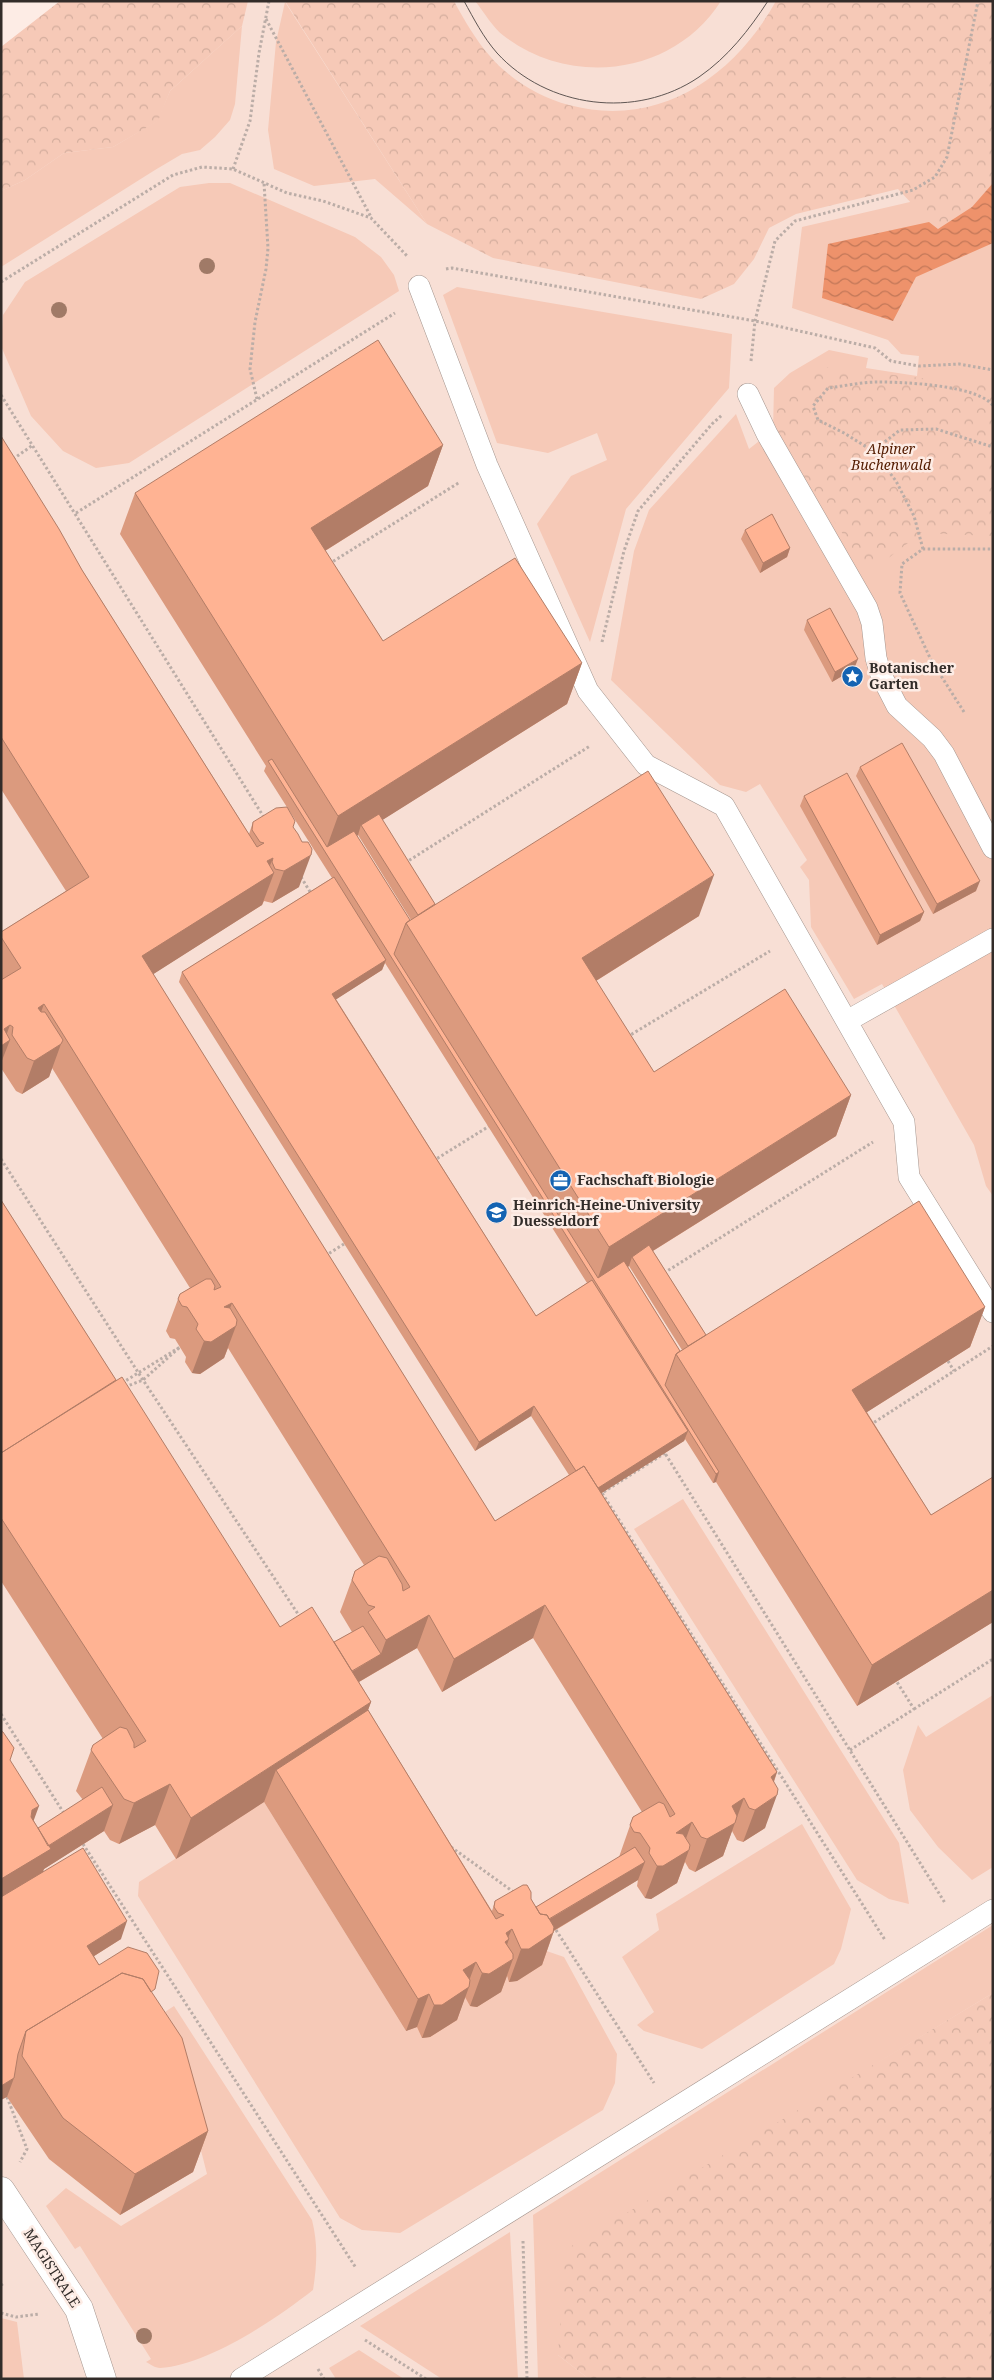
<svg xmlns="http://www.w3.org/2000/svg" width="994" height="2380" font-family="'Noto Serif',serif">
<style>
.built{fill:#f8dfd5}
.green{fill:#f6c9b7}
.forest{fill:url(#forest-crowns)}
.water{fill:url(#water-waves)}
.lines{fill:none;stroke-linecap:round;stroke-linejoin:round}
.service-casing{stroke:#a5968f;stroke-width:22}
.pedestrian-casing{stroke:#a5968f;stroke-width:29}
.path{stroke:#bbada7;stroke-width:3;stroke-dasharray:2.5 2.5;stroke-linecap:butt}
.service{stroke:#fff;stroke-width:21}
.pedestrian{stroke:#fff;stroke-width:28}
.tram{stroke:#5f5653;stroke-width:1}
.path-bridge{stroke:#bbada7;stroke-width:3;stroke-dasharray:2.5 2.5;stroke-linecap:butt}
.tree{fill:#a07a67}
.wall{fill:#db9a7e;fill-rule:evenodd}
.shaded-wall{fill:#b27d67}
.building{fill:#ffb393;stroke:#b27d67}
.labels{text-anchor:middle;stroke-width:5;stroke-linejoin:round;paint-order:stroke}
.park-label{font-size:14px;font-style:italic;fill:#541c00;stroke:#fdece5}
.poi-label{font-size:14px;font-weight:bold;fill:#322c29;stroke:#fdece5;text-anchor:start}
.street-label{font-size:14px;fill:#322c29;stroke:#fdece5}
</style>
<defs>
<pattern id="forest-crowns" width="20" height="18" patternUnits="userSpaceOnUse" patternTransform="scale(1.25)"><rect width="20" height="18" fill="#f6c9b7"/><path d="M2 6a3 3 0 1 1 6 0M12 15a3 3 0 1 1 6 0" fill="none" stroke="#d3ad9d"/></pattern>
<pattern id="water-waves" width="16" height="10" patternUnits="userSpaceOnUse" patternTransform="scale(1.25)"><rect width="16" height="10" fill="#ee926b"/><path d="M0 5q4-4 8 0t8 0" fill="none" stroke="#c17758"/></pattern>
</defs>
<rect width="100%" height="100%" fill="#fdece5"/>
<path class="built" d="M61,1H993V2379H1V47Z"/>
<path class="green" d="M475,1H721C674,75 572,88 504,36C493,28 484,12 475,1Z
M285,2L427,224L375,179L314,186L274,169L268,130L276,42Z
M242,26L235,104L230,120L215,137L200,150L182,154L155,170L1,267V191L25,180L64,153L113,147L157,121L170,91Z
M993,101V1196L986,1186L974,1145L882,984L854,999L811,927L809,880L800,867L807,860L760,784L746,792L720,785L611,680L634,551L649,510L736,414L749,449L773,430L774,388L790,373L829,350L868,358L866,368L917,376L919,356L901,354L888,340L792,308L802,227L923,199Z
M209,183H230L355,237L381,257L394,275L399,291L129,463L96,468L63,451L31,416L1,346L3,315L25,282L180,187Z
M457,287L732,334L729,388L626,509L590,642L537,524L571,476L607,460L597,433L548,453L497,443L443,295Z
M683,1499L899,1843L909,1904L889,1899L857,1880L634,1529Z
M993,1695V1867L972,1880L938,1847L910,1810L903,1770L918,1725L926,1737Z
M264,1802L406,2031L417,2027L464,1994L477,2007L501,1992L502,1969L510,1982L517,1981L541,1965L535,1947L564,1957L617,2054L615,2083L603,2110L400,2233L362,2230L340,2218L138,1896L139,1882Z
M802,1824L851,1909L841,1949L834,1964L702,2049L644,2031L637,2025L654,2012L622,1957L659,1930L656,1914Z
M993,1925V1993L879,2062L558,2355L589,2379H538L533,2215Z
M174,2006L312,2220C318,2244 317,2265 313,2290C276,2319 208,2365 160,2368C155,2368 150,2364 146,2362L151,2359L80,2246L75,2249L46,2206L66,2188L121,2226L207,2174L183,2080L148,2023Z
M510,2232L518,2379H442L360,2326Z
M1,2318L17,2322L24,2379H1Z
M359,2350L404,2379H336L329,2368Z"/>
<path class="forest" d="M60,1H248L242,26L170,91L158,121L113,147L64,153L25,180L1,191V47Z
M285,1H454C464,20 476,40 489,55C509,79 539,97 569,105C658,129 734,77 776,1H993V183L972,207L938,229L929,222L898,189L796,214L769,228L754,259L734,284L701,299L493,258L427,224Z
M822,367L993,386V536L921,533L869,573L773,430L779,398Z
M993,1993V2379H589L558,2355L565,2250Z"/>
<path class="water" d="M993,183V243L916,277L893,321L822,298L828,244L929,222L938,229L972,207Z"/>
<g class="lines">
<defs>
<path id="service" d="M419,286L487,465L588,691L646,765L724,806L904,1122L909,1177L993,1312
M748,394L767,434L867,608L872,623L876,658L881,675L897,706L932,738L944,754L993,848
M847,1021L993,939
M241,2379L993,1910"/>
<path id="pedestrian" d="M1,2191L79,2309L102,2379"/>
</defs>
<use href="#service" class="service-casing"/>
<use href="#pedestrian" class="pedestrian-casing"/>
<path class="path" d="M266,19L371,217
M233,169L250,121L259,53L269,1
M446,269L452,268L755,321L875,348L891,361L919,366L959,364L993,370
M1,282L173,175L202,167L233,169L287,193L323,201L371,218L408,257
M751,361L755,321L775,241L795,221L913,190L935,177L947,157L978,1
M1,395L265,819
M257,399L250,369L255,322L266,269L268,248L264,183
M873,451L900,430L936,429L993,447
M13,459L33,445
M76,513L395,313
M923,549L914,516L896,481L873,451L844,433L818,420L813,406L828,388C844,386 862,382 878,382C903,382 979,385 993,406
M329,564L460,482
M602,642L624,551L638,511L712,424L722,415
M964,712L931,660L900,593L902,564L923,549H993
M405,863L590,746
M301,877L312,895
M627,1037L770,951
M1,1159L143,1380L300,1617
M433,1161L491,1125
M325,1256L347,1242
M664,1273L873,1142
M948,1361L954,1371
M125,1387L143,1380L180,1347
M870,1425L993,1346
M663,1450L945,1903
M665,1453L602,1493L885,1940
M914,1709L993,1659
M1,1714L65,1815
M850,1750L914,1709L897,1682
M83,1844L356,2268
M451,1847L515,1893
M556,1930L654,2083
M7,2097L27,2149L20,2162
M523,2241L527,2379
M1,2284L4,2288
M1,2313L16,2317L39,2314
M365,2340L426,2379
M318,2369L324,2379"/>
<use href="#service" class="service"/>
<use href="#pedestrian" class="pedestrian"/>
<path class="tram" d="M464,1C474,19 483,37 497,53C547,108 636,120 699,77C728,57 749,30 768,1"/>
<path class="path-bridge" d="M122,1383L180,1347"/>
</g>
<g class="tree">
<circle cx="207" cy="266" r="8"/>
<circle cx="59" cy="310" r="8"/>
<circle cx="144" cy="2336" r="8"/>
</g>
<path class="wall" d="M1,436L82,570L249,834L253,822L293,827L299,887L272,903L264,901L262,905L153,974L495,1521L569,1475L531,1416L475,1451L179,982L182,972L332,878L264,771L266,766L120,534L135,493L443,445L428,486L325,551L383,641L582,663L567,704L382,820L435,904L699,916L596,981L654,1072L851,1095L836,1136L653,1251L706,1335L985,1307L970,1347L867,1412L931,1515L993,1477V1622L857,1706L716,1482L713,1483L685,1439L684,1441L601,1493L777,1772L774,1782L765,1828L743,1842L737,1840L732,1831L723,1856L695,1872L689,1869L685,1862L677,1883L651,1899L645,1898L637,1886L638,1880L554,1931L542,1965L517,1981L509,1982L507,1976L501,1992L477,2007L470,2006L465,1997L457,2020L430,2037L422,2038L417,2027L406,2031L264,1802L176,1859L155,1825L119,1844L110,1840L104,1831L44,1869L42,1873L121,1939L94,1956L99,1965L153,1995L208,2131L193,2172L120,2215L49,2159L7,2097L10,1760L34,1821L38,1828L83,1800L76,1791L93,1745L103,1739L1,1581V1200L116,1380L280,1627L334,1642L352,1632L340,1612L343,1604L355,1571L364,1565L228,1348L224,1358L200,1374L192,1373L185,1362L186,1357L175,1339L170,1338L166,1331L180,1294L190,1288L52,1068L49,1077L22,1094L16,1091L1,1068V932L66,891L1,789ZM358,835L411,920H410L357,836ZM385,963L587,1283L536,1316L336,999L382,970ZM629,1266L682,1350L680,1351L628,1267ZM533,1638L642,1812L633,1817L619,1857L536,1907L531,1899L495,1901L492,1911L368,1710L371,1702L359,1682L417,1648L442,1692Z
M745,530L790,548L787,557L760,573L741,539Z
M807,620L854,669L832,682L804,630Z
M860,767L976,891L933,914L856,776Z
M804,796L924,912L920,921L877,945L800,806Z"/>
<path class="shaded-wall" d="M443,445L428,486L296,569L311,528Z
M790,548L787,557L760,573L763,563Z
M858,659L854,669L832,682L835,672Z
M582,663L567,704L365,831L361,825L358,835L327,855L325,852L338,816Z
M311,855L299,887L272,903L284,871Z
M273,858L265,878L274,873L262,905L130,989L142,956L267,861Z
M714,875L699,916L567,999L582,958Z
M980,881L976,891L933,914L937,904Z
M924,912L920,921L877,945L880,935Z
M386,960L382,970L329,1004L332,994Z
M44,1004L32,1037L38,1008Z
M10,1025L3,1044L10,1040L1,1063V1037L4,1029Z
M61,1044L49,1077L22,1094L34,1061Z
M851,1095L836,1136L635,1262L632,1257L629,1266L598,1285L596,1283L609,1247Z
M232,1303L220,1335L224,1307Z
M985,1307L970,1347L837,1431L852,1390Z
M236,1326L224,1358L200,1374L192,1373L204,1341Z
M534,1406L531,1416L475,1451L479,1442Z
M688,1431L684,1441L586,1503L590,1493Z
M719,1472L716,1482L713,1483L716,1474Z
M993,1590V1622L857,1706L872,1665Z
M545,1605L533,1638L442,1692L454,1659Z
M429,1615L417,1648L374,1673L386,1640Z
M381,1654L374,1673L330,1699L337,1681Z
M371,1702L356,1743L276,1770L264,1802L176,1859L191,1818Z
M777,1772L766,1803L777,1795L765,1828L743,1842L755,1810L771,1777Z
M170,1784L155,1825L119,1844L134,1803Z
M744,1798L723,1856L695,1872L707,1839L732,1806Z
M113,1805L104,1831L44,1869L36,1890L1,1911V1879L39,1852Z
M39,1806L28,1836L32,1810Z
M692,1822L680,1855L689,1850L677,1883L651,1899L645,1898L657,1866L676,1833Z
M645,1862L638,1880L528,1946L535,1928Z
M127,1921L121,1939L80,1965L87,1946Z
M512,1929L507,1940L509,1939L499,1968L513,1959L501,1992L477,2007L470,2006L482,1973L506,1933Z
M553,1933L542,1965L517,1981L509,1982L521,1949Z
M476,1962L466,1989L469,1987L457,2020L430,2037L422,2038L434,2005L463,1970Z
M429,1994L417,2027L406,2031L418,1999Z
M14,2078L7,2097L1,2100V2086Z
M208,2131L193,2172L120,2215L135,2174Z"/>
<path class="building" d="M378,340L443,445L311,528L383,641L515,558L582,663L338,816L135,493Z
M1,436L59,529L82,570L257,847L264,843L260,842L252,830L253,822L276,808L287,807L295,821L293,827L298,834L302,842H308L312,849L311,855L284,871L275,869L272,862L273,858L267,861L274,873L142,956L495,1521L584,1466L777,1772L771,1777L778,1789L777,1795L755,1810L749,1808L744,1798L732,1806L737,1816L735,1823L707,1839L701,1837L692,1822L676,1833L683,1834L690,1845L689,1850L663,1866H657L649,1853L650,1848L640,1833L634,1832L630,1825L633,1817L659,1802L664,1804L670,1817L675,1814L545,1605L454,1659L429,1615L386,1640L368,1612L375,1607L368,1605L352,1580L355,1571L379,1556L387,1558L402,1584L403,1591L410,1587L232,1303L224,1307L230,1308L237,1320L236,1326L211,1342L204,1341L196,1329L198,1324L187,1307L182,1306L178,1299L180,1294L206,1279H211L215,1286L214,1290L221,1287L44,1004L38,1008L41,1012H45L63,1040L61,1044L34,1061L27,1058L12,1035L13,1027L10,1025L4,1029L10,1040L1,1046V980L21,968L1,937V932L89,877L1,737Z
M772,514L790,548L763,563L745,530Z
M830,608L858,659L835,672L807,620Z
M902,743L980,881L937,904L860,767Z
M272,759L327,847L354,831L410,920L406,923L394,954L598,1278L624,1261L680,1351L676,1354L665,1385L719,1472L716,1474L268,761Z
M648,771L714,875L582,958L654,1072L785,989L851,1095L609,1247L406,923Z
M847,773L924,912L880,935L804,796Z
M379,814L435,904L418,915L361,825Z
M334,877L386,960L332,994L536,1316L592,1280L688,1431L598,1488L584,1466L576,1471L534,1406L479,1442L182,972Z
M1,1200L116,1380L1,1453Z
M919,1201L985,1307L852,1390L931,1515L993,1477V1590L872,1665L676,1354Z
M649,1245L706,1335L688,1346L632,1257Z
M122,1377L280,1627L312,1607L371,1702L191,1818L170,1784L134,1803L124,1799L91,1750L93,1745L120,1727L127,1729L134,1743V1748L146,1741L1,1518V1453Z
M363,1626L381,1654L352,1671L334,1642Z
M368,1710L496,1919L504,1915L498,1913L494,1907L495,1901L523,1885H527L531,1892V1899L540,1914L547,1915L554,1927L553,1933L529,1949H521L512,1929L506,1933L509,1939L505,1942L513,1954V1959L489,1974L482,1973L476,1962L463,1970L470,1980L469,1987L442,2005H434L429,1994L418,1999L276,1770Z
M1,1731L3,1732L14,1748L10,1760L39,1806L32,1810L31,1817L51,1849L1,1879Z
M102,1787L113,1805L48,1846L38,1828Z
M635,1847L645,1862L549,1919L547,1915L540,1914L536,1907Z
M83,1848L127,1921L87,1946L99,1965L128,1947L147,1953L159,1971L155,1989L151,1992L143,1979L122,1973L26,2031L18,2054L14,2078L1,2086V1897Z
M122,1973L143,1979L182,2038L208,2131L135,2174L63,2118L22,2056L26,2031Z"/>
<defs>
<symbol id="sight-disc" viewBox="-11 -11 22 22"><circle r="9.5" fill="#1463b2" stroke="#fdece5"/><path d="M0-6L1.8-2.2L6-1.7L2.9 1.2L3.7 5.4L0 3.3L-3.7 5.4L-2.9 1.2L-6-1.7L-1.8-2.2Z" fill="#fff"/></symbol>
<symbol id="office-disc" viewBox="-11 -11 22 22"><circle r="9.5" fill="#1463b2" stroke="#fdece5"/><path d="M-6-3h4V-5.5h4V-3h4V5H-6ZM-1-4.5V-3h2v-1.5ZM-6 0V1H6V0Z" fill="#fff"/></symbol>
<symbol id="university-disc" viewBox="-11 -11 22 22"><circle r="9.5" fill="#1463b2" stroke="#fdece5"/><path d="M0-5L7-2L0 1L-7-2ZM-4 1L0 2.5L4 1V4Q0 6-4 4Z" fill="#fff"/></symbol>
</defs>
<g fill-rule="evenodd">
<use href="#sight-disc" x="840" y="664" width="25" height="25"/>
<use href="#office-disc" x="548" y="1168" width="25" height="25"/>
<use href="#university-disc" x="484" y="1200" width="25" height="25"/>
</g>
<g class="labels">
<g class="park-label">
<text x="891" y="454">Alpiner<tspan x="891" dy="16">Buchenwald</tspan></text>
</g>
<g class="poi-label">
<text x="869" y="673">Botanischer<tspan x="869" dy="16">Garten</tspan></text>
<text x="577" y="1185">Fachschaft Biologie</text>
<text x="513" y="1210">Heinrich-Heine-University<tspan x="513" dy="16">Duesseldorf</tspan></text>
</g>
<g class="street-label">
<text transform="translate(52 2268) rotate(57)" y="5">MAGISTRALE</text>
</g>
</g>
<rect width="994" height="2380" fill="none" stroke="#322c29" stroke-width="5"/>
</svg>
